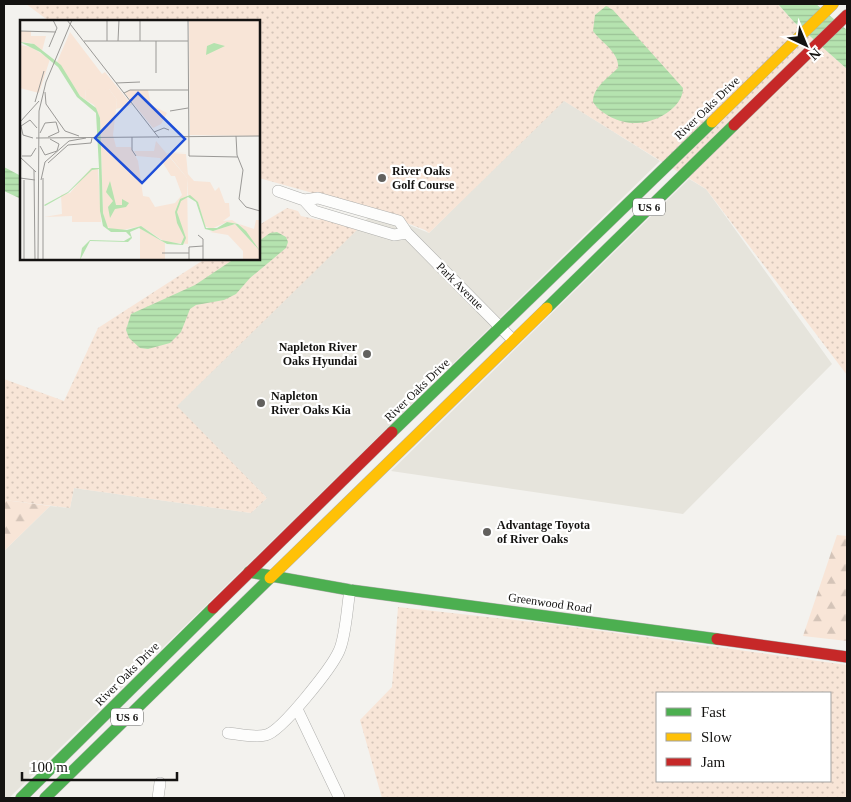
<svg xmlns="http://www.w3.org/2000/svg" width="851" height="802" font-family="'Times New Roman',serif">
<style>
.built{fill:#e6e4dc}
.grass{fill:url(#grass-dots);fill-rule:evenodd}
.forest{fill:url(#forest-firs)}
.water{fill:url(#water-rules)}
.lines{fill:none;stroke-linecap:round;stroke-linejoin:round}
.street-casing{stroke:#afafac;stroke-width:12}
.fast-casing{stroke:#afafac;stroke-width:12}
.slow-casing{stroke:#afafac;stroke-width:12}
.jam-casing{stroke:#afafac;stroke-width:12}
.street{stroke:#fdfdfc;stroke-width:11}
.fast{stroke:#4caf50;stroke-width:11}
.slow{stroke:#ffc107;stroke-width:11}
.jam{stroke:#c62828;stroke-width:11}
.poi-dot{fill:#62615e;stroke:#fff;stroke-width:2}
.labels{text-anchor:middle;stroke-width:4.5;stroke-linejoin:round;paint-order:stroke}
.shield{fill:#fff;stroke:#5a5a58;stroke-width:1}
.shield-label{font-size:11px;font-weight:bold;fill:#141311}
.street-label{font-size:12px;fill:#141311;stroke:#fff}
.poi-label{font-size:12px;font-weight:bold;fill:#141311;stroke:#fff;text-anchor:start}
.inset-road{fill:none;stroke:#9a9996;stroke-width:1}
.view{fill:#1d4ed8;fill-opacity:0.15;stroke:#1d4ed8;stroke-width:2.5}
.inset-edge{fill:none;stroke:#141311;stroke-width:2.5}
</style>
<defs>
<pattern id="grass-dots" width="8" height="8" patternUnits="userSpaceOnUse" patternTransform="scale(1.25)"><rect width="8" height="8" fill="#f8e5d7"/><path d="M2 2h.1M6 6h.1" fill="none" stroke="#d4c4b8" stroke-width="1.8" stroke-linecap="round"/></pattern>
<pattern id="forest-firs" width="22" height="20" patternUnits="userSpaceOnUse" patternTransform="scale(1.25)"><rect width="22" height="20" fill="#f8e5d7"/><path d="M5 1l3.5 6h-7zM16 11l3.5 6h-7z" fill="#d4c4b8"/></pattern>
<pattern id="water-rules" width="6" height="5" patternUnits="userSpaceOnUse" patternTransform="scale(1.25)"><rect width="6" height="5" fill="#b5e3af"/><path d="M0 2.5h6" fill="none" stroke="#9bc296"/></pattern>
</defs>
<rect width="100%" height="100%" fill="#f3f2ee"/>
<path class="built" d="M563,100L660,161L9,798H4V551L50,506L70,508L74,488L251,513L267,498L176,406L375,211L429,233Z
M689,179L706,189L832,364L683,514L391,471Z"/>
<path class="grass" d="M26,4H778L794,22L847,69V375L706,189L564,101L429,233L425,230L370,209L259,178V21H49Z
M287,208L298,211L301,216L319,220L322,217L359,228L177,406L267,498L251,513L74,488L70,508L4,500V379L64,401L98,328L205,259H259V225Z
M398,607L551,624L847,665V798H382L360,720L392,687ZM657,693H830V781H657Z"/>
<path class="forest" d="M4,500L50,506L4,551Z
M837,535L847,536V641L803,636Z"/>
<path class="water" d="M778,4H816L847,30V69L794,22Z
M606,6L613,10L683,88C683,108 655,123 637,123C622,124 601,115 593,102C593,87 608,78 618,68C620,53 601,42 593,31L595,15Z
M4,167L21,176V193L19,198L4,191Z
M277,232L286,237L288,242L286,248L250,278L236,294L224,300L196,305L190,309L181,332L170,343L148,349L140,348L129,338L126,330L131,314L195,285L234,259H259V241L270,233Z"/>
<g class="lines">
<defs>
<path id="street" d="M278,191L304,200L318,198L399,221L407,233L513,340
M304,200L314,211L394,235L407,233
M297,709L339,797
M228,733C239,734 256,738 266,735C282,731 332,667 339,651C346,636 347,607 350,590
M158,798L160,783"/>
<path id="fast" d="M547,308L734,125
M392,432L712,122
M249,572L350,590L717,639
M21,798L213,608
M45,798L270,578"/>
<path id="slow" d="M712,122L833,4
M270,578L547,308"/>
<path id="jam" d="M734,125L847,15
M213,608L392,432
M717,639L847,657"/>
</defs>
<use href="#street" class="street-casing"/>
<use href="#fast" class="fast-casing"/>
<use href="#slow" class="slow-casing"/>
<use href="#jam" class="jam-casing"/>
<use href="#street" class="street"/>
<use href="#fast" class="fast"/>
<use href="#slow" class="slow"/>
<use href="#jam" class="jam"/>
</g>
<g class="poi-dot">
<circle cx="382" cy="178" r="5"/>
<circle cx="367" cy="354" r="5"/>
<circle cx="261" cy="403" r="5"/>
<circle cx="487" cy="532" r="5"/>
</g>
<g class="labels">
<g class="shield">
<rect x="633" y="198.5" width="32" height="17" rx="4"/>
<rect x="111" y="708.5" width="32" height="17" rx="4"/>
</g>
<g class="shield-label">
<text x="649" y="211">US 6</text>
<text x="127" y="721">US 6</text>
</g>
<g class="street-label">
<text transform="translate(707 108) rotate(-44)" y="4">River Oaks Drive</text>
<text transform="translate(460 286) rotate(45)" y="4">Park Avenue</text>
<text transform="translate(417 390) rotate(-44)" y="4">River Oaks Drive</text>
<text transform="translate(550 603) rotate(8)" y="4">Greenwood Road</text>
<text transform="translate(127 674) rotate(-45)" y="4">River Oaks Drive</text>
</g>
<g class="poi-label">
<text x="392" y="175">River Oaks<tspan x="392" dy="14">Golf Course</tspan></text>
<text x="357" y="351" text-anchor="end">Napleton River<tspan x="357" dy="14">Oaks Hyundai</tspan></text>
<text x="271" y="400">Napleton<tspan x="271" dy="14">River Oaks Kia</tspan></text>
<text x="497" y="529">Advantage Toyota<tspan x="497" dy="14">of River Oaks</tspan></text>
</g>
</g>
<g transform="translate(20 20)">
<rect width="240" height="240" fill="#f3f2ee"/>
<path d="M65,69H89L97,80L93,115L96,127H111L118,141L123,176L129,177L135,187L155,183L162,175L155,156H151L140,138L117,136L114,131H134L136,121L167,158L168,224L145,222L121,206L98,211L87,207L83,193L80,98L74,85L66,80ZM109,70H128L131,85L147,93L141,104L133,108L105,73Z" fill="#f8e5d7"/>
<path d="M50,12L82,54L85,52L112,85L96,89L97,80L89,69L65,70L66,80L60,76L37,42ZM167,132L155,133L154,138L174,161L190,162L195,171L199,167L205,183H209L210,196L203,201L212,200L218,204L207,202L191,209L185,206L178,182L168,175L167,158L147,133ZM71,148H78L81,202H52V196L24,197L42,194L41,175L50,173ZM236,200H240V240H223V231L208,215L190,212L215,204L238,229L219,204L234,209Z" fill="#f8e5d7"/>
<path d="M152,133L166,134L168,155L154,138Z" fill="#f8e5d7"/>
<path d="M169,0H240V116L170,115ZM0,11H11V16H26L22,31L11,23L0,22ZM0,25L11,27L30,39L19,73L0,68ZM120,208L145,223V240H120Z" fill="#f8e5d7"/>
<path d="M0,22L14,24L41,45L60,76L76,88L80,98L83,193L88,208L107,210L121,206L141,220L161,224L164,217L157,203L155,192L160,179L170,175L178,182L186,208H197L207,202L218,204L226,211L240,231L215,204L193,211L185,209L176,182L168,177L161,181L157,192L166,218L163,225L147,224L119,208L110,212L112,218L108,222L70,221L60,240L62,228L70,220L104,221L111,217L106,212H91L83,206L80,191L79,149L72,150L48,173L25,186L24,185L48,172L72,148H79L76,93L57,77L38,47L20,32ZM194,23L205,26L186,35L187,26ZM90,161L96,185H102V179L109,183L106,187L95,189L90,198L88,187L93,181L86,172Z" fill="#b5e3af"/>
<path class="inset-road" d="M47,0L139,118M168,0L169,136L218,137M0,11L36,12M64,21H168M87,21V0M98,21L99,0M120,21V0M136,21V53M29,27L37,8L33,0M96,63L120,62M25,72L26,84L45,111L59,116M104,73L110,70H168M15,82L24,51M150,91L168,88M0,102L19,81M134,112L144,108L149,110M20,113L25,103L36,102L39,112L28,117M216,116L217,135L223,150L219,179L226,187L240,191M112,117V130L116,136M13,118L3,115L1,106L10,100L17,108M16,118L240,116M20,126L25,135L37,131L39,124L30,119M2,136H11L16,128M0,137L16,152M28,143L48,125L71,123L72,118M14,150L15,240M0,158L15,160M4,160V240M21,160L25,142L49,121L66,118M178,215L183,219V240M142,233H169M18,240L19,91L26,62L52,0M23,240V158M169,240V227L183,226"/>
<path class="view" d="M118,73L165,119L122,163L75,118Z"/>
<rect width="240" height="240" class="inset-edge"/>
</g>
<rect width="851" height="802" fill="none" stroke="#141311" stroke-width="10"/>
<rect x="656" y="692" width="175" height="90" fill="#ffffff" stroke="#a1a1a0"/>
<rect x="666" y="708" width="25" height="8" fill="#4caf50" stroke="#a1a1a0"/>
<text x="701" y="717" font-size="15" fill="#141311">Fast</text>
<rect x="666" y="733" width="25" height="8" fill="#ffc107" stroke="#a1a1a0"/>
<text x="701" y="742" font-size="15" fill="#141311">Slow</text>
<rect x="666" y="758" width="25" height="8" fill="#c62828" stroke="#a1a1a0"/>
<text x="701" y="767" font-size="15" fill="#141311">Jam</text>
<g transform="translate(806 45) rotate(136)" stroke="#ffffff" stroke-width="4" paint-order="stroke">
<path d="M0-4L9 19L0 12L-9 19Z" fill="#141311"/>
<text y="-8" font-size="14" font-weight="bold" text-anchor="middle" fill="#141311">N</text>
</g>
<path d="M22 772v8h155v-8" fill="none" stroke="#141311" stroke-width="2.5"/>
<text x="30" y="772" font-size="15" fill="#141311" stroke="#ffffff" stroke-width="4" paint-order="stroke">100 m</text>
</svg>
